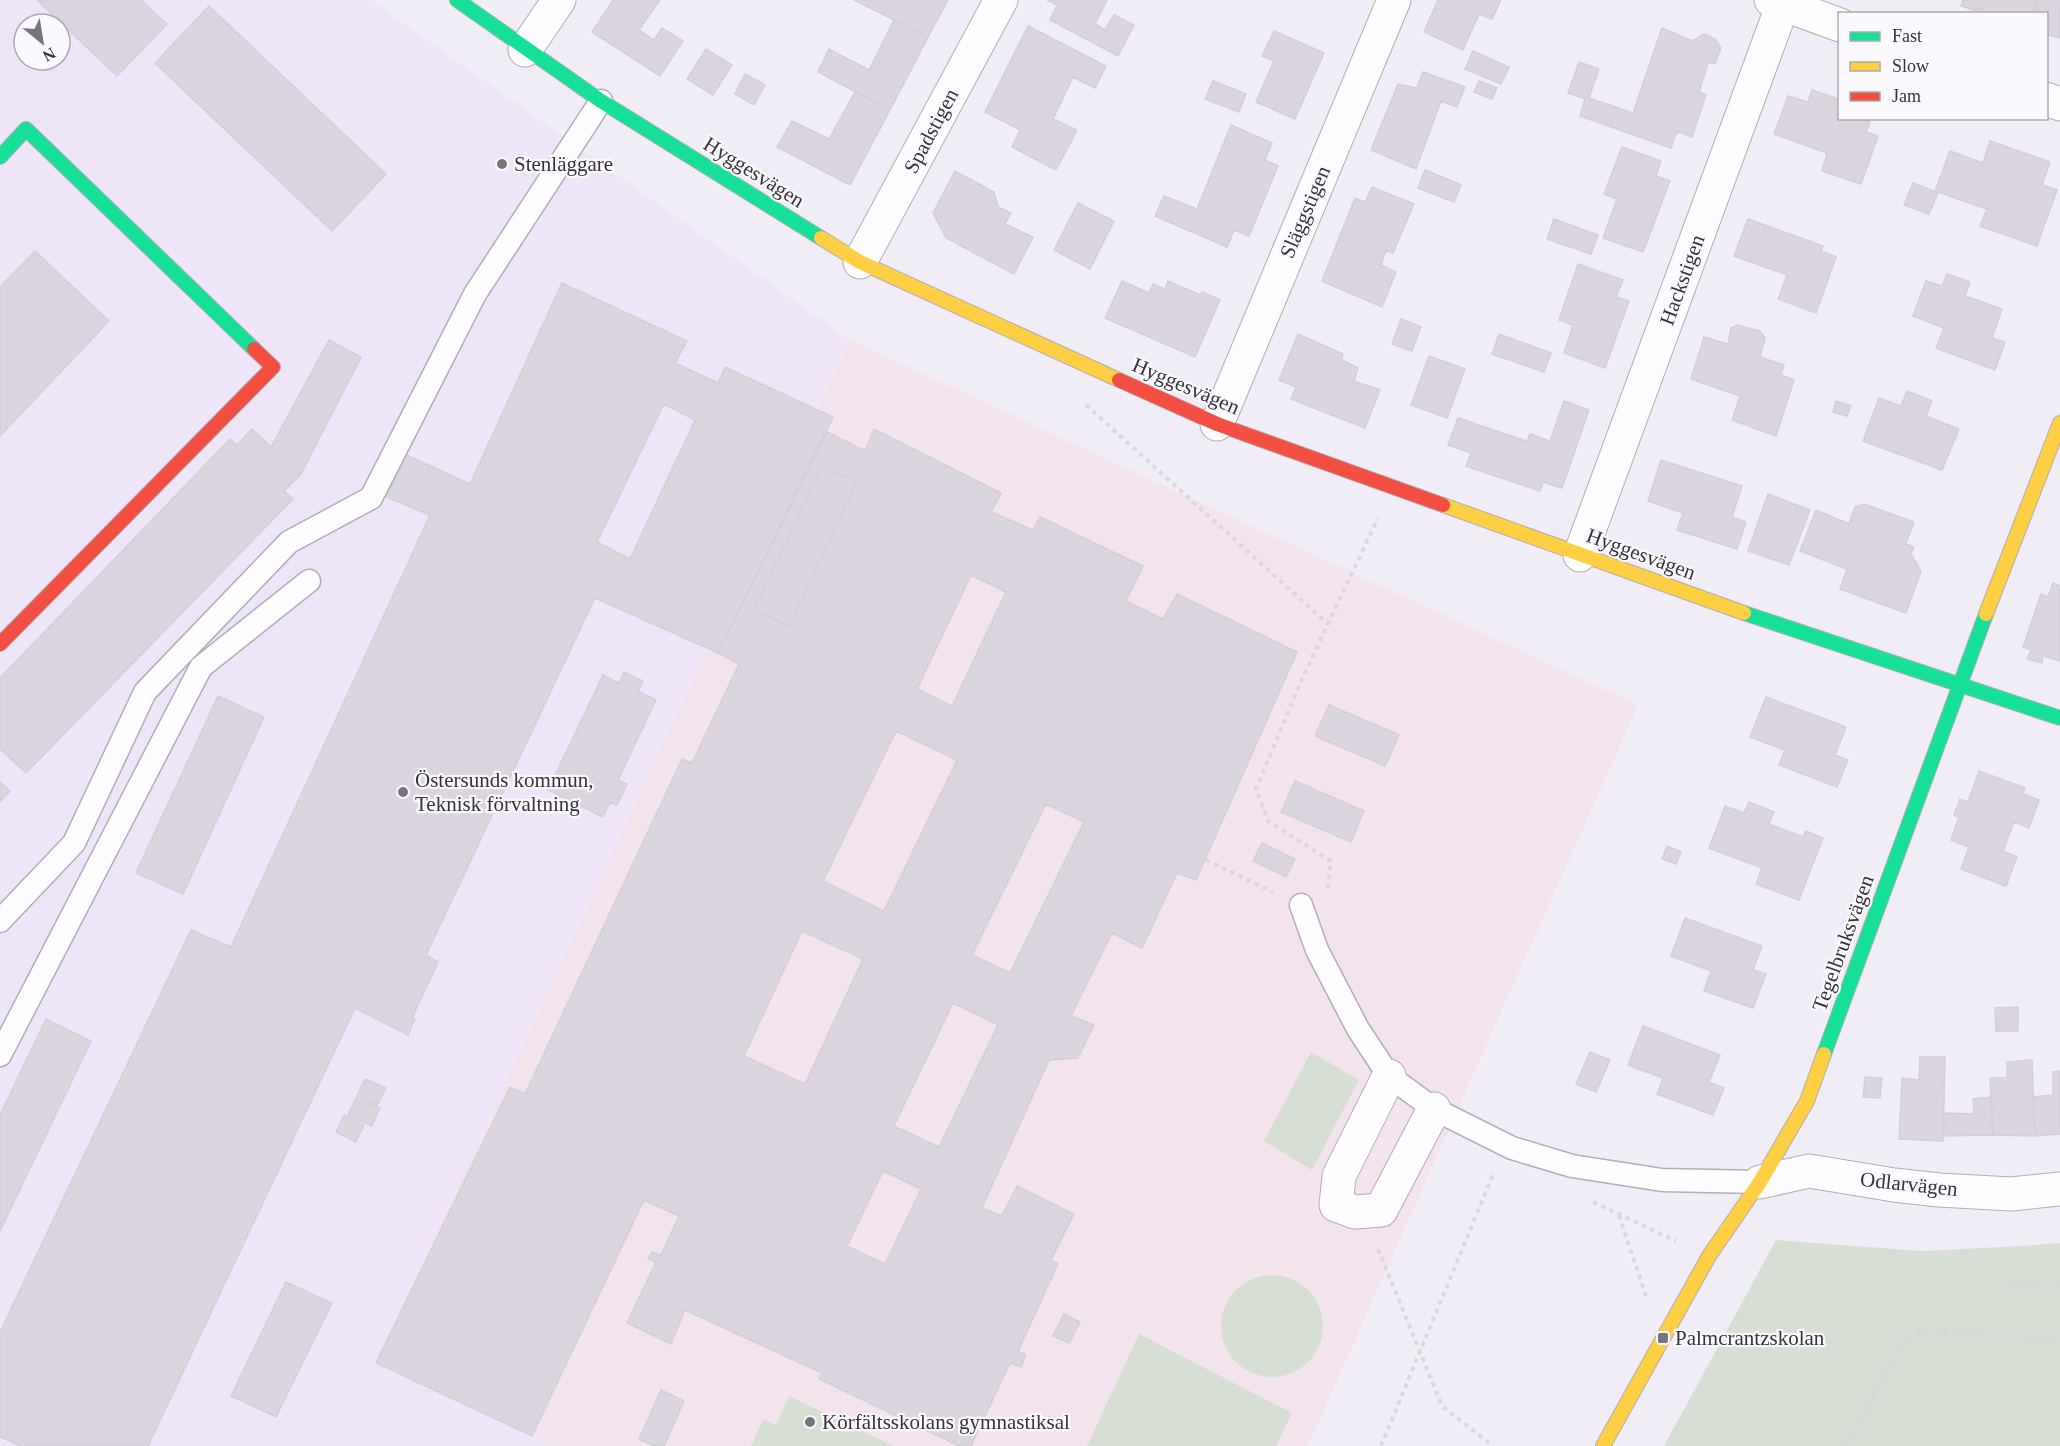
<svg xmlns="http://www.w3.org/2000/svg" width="2060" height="1446" font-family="Georgia,serif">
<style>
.built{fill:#eee6f8;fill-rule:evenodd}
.education{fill:#f3e3ed}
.green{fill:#d7ded4}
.building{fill:#dad5df;stroke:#d3d0d7;stroke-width:1.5;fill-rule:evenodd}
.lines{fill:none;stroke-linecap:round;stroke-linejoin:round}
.lane-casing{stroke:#b1aeb5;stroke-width:25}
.street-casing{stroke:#b1aeb5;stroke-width:35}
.fast-casing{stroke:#b1aeb5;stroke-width:16}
.slow-casing{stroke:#b1aeb5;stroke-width:16}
.jam-casing{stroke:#b1aeb5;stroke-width:16}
.path{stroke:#d9d9db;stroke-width:4;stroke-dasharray:4.5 4.5;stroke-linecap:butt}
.lane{stroke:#fdfcfe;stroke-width:22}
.street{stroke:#fdfcfe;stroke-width:33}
.fast{stroke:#16e098;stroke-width:14}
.slow{stroke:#ffcf43;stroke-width:14}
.jam{stroke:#f24e42;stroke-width:14}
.poi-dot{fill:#77747b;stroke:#fbf9fd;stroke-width:2}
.labels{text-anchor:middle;stroke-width:4.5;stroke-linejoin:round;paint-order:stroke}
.street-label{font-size:21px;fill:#363339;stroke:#fbf9fd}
.poi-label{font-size:21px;fill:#363339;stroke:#fbf9fd;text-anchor:start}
</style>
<rect width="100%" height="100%" fill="#f1edf6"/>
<path class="built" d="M0,0H371L850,340L376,1363L553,1446H0ZM24,24H60V60H24Z"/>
<path class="education" d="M850,340L1638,705L1308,1446H553L376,1363Z"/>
<path class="green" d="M1311,1052L1359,1080L1312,1170L1264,1141Z
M1776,1240L1921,1251L2022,1246L2060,1243V1446H1664Z
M1221 1326a51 51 0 1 1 102 0a51 51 0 1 1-102 0Z
M1139,1334L1292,1413L1276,1446H1087Z
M789,1396L894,1446H751L763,1419L776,1425Z"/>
<path class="building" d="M37,0H141L167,24L117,76Z
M613,0H660L639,30L654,40L662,28L683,41L660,76L592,32Z
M854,0H948L928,37Z
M1047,0H1107L1095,24L1105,30L1114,15L1134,25L1118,56L1050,20L1057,5Z
M1438,0H1501L1492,19L1479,14L1463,50L1424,32Z
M1963,0H2038L2033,14H1986L1961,6Z
M2038,0H2060V38L2046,34V14H2033Z
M209,6L386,174L332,231L155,63Z
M894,20L928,37L890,110L818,72L829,49L869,70Z
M1028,26L1106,66L1095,88L1073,77L1053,119L1077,130L1056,170L1012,147L1020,130L985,112Z
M1662,28L1692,41L1704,34L1715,39L1721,48L1715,63H1708L1699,92L1706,95L1692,137L1677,131L1671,148L1580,116L1585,99L1568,93L1579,62L1599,69L1589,98L1633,113Z
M1274,31L1324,53L1295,119L1256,102L1274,61L1262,56Z
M706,49L732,65L713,95L687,79Z
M1473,51L1509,67L1501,84L1465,69Z
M1423,72L1465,87L1457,107L1441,101L1416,169L1371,150L1398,84L1417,88Z
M745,74L765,85L754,105L735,94Z
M1213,81L1246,94L1239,112L1205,99Z
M1479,81L1497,88L1492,99L1474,92Z
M1812,90L1839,99L1835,110L1840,112V118H1859L1870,122L1866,132L1878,136L1861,184L1822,171L1827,153L1774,134L1788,96L1808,102Z
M855,92L890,110L850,185L777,147L792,121L829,139Z
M1231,125L1272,143L1265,160L1278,166L1249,236L1234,230L1227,247L1155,216L1164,196L1197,209Z
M1990,141L2050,162L2042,185L2057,190L2037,246L1980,226L1987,209L1935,191L1950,151L1983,163Z
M1622,147L1661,161L1656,176L1670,181L1643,252L1603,238L1617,199L1604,194Z
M1425,170L1461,185L1454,202L1418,188Z
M955,171L994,192L998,207L1011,213L1005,224L1033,237L1014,274L946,238L933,213Z
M1913,183L1938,193L1929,214L1904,205Z
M1372,187L1414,204L1393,253L1386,250L1381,265L1396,272L1382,307L1322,281L1355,198L1365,202Z
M1078,203L1114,221L1090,269L1054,250Z
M1554,219L1598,235L1591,254L1547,239Z
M1748,219L1823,246L1821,251L1836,257L1816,313L1778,299L1787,275L1734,256Z
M35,251L109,321L0,436V287Z
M1578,264L1623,280L1616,297L1629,301L1605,368L1564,353L1573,325L1559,320Z
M1947,274L1970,282L1965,296L2002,309L1992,338L2005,342L1995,370L1936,348L1944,328L1913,316L1926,281L1942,286Z
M1122,281L1149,293L1153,284L1165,289L1168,281L1200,295L1202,292L1220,300L1195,357L1105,318Z
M562,283L687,341L675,363L718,383L725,367L833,417L718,653L595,598L426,955L438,962L412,1018L415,1019L408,1035L355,1008L148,1446H21L0,1437V1332L191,930L231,947L430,515L386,497L406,455L470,484Z
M1401,319L1421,327L1412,351L1392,344Z
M1737,325L1760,331L1765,338L1760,357L1784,365L1781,375L1794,380L1776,436L1732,420L1740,396L1691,379L1704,337L1728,344L1731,328Z
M1298,334L1343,354L1342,360L1358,368L1354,381L1380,390L1365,428L1291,399L1296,387L1279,380Z
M1499,334L1551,353L1544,372L1492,354Z
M329,340L361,357L301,474L284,491L293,499L26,773L0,749V678L230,439L237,445L252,429L271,447Z
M1429,356L1465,369L1447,418L1411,405Z
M1907,391L1932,401L1926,416L1959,429L1942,470L1863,441L1879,398L1901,406Z
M1564,401L1589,410L1562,488L1543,482L1540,491L1466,466L1471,453L1448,445L1458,418L1527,441L1530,434L1550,441Z
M1836,401L1851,406L1847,416L1833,412Z
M664,404L695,420L630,559L597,542Z
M874,429L1001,493L991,512L1033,530L1040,517L1143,566L1126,601L1163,619L1177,594L1297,652L1196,880L1177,873L1142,948L1112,933L1071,1016L1094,1025L1078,1058L1049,1060L984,1203L982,1208L1002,1216L1017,1186L1074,1214L1051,1260L1058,1264L1018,1351L1026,1355L1021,1367L1010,1363L971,1446H959L819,1379L822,1373L685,1310L671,1344L627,1323L656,1262L648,1259L652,1252L661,1255L679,1216L644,1200L532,1436L376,1363L510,1087L525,1094L682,759L692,763L739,664L718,653L827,432L865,451ZM822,466L857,482L789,626L754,610ZM971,575L1006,592L952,706L917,689ZM896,731L957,760L884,911L823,881ZM1046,804L1084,822L1010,973L972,955ZM802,931L863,959L805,1084L744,1056ZM953,1003L998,1025L939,1147L894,1126ZM883,1171L921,1189L885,1264L847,1246Z
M1661,460L1742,486L1732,517L1746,522L1737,549L1677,530L1683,513L1648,501Z
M822,466L857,482L789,626L754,610Z
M1768,494L1810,510L1789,565L1748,551Z
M1864,504L1914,522L1906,544L1914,547L1911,554L1921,571L1906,613L1840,589L1847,569L1800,551L1816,510L1849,524L1855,507Z
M2053,583L2060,586V661L2043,656L2042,663L2027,659L2031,650L2023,647L2041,594L2048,597Z
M624,672L643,681L638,691L656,700L618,780L627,784L617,805L610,802L603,817L548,790L603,675L619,683Z
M218,696L264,717L183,894L136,873Z
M1766,697L1846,727L1835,755L1848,760L1837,787L1779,765L1785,750L1750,737Z
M1329,705L1399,735L1385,766L1315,736Z
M1979,771L2025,788L2023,794L2039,800L2029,828L2014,822L2003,851L2017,857L2006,886L1961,869L1969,847L1951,840L1959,817L1954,815L1960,799L1968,802Z
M1295,781L1364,811L1351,842L1281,812Z
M0,782L10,791L0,802Z
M1749,802L1774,812L1769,824L1803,837L1806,831L1823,838L1799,900L1756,884L1762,868L1709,848L1725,806L1744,813Z
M1262,843L1295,859L1286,877L1253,861Z
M1667,846L1681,852L1676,864L1662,859Z
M1685,918L1762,946L1753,970L1766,974L1753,1008L1704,991L1711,971L1671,956Z
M2018,1007V1031H1996L1995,1008Z
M46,1019L91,1041L0,1231V1115Z
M1643,1026L1720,1055L1709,1082L1724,1088L1713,1115L1657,1094L1663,1078L1628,1065Z
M1590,1052L1610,1060L1596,1092L1576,1084Z
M1920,1057H1945L1943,1141L1899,1139L1902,1078L1919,1080Z
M2032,1060L2035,1136L1993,1135L1990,1078H2007V1062Z
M2060,1071V1134L2035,1136L2033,1097L2053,1095V1072Z
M1865,1077L1882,1078L1880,1098L1863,1097Z
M365,1079L386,1088L377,1105L357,1096Z
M1991,1097L1993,1135L1943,1136L1944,1113L1974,1114L1973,1099Z
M356,1098L380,1108L372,1126L348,1115Z
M344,1115L364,1125L356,1142L336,1132Z
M286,1282L332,1303L276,1417L231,1396Z
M1064,1314L1080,1322L1069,1343L1053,1336Z
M661,1390L684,1401L664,1446H655L639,1439Z"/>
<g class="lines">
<defs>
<path id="lane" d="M1301,905L1317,950L1358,1029L1389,1076L1434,1109L1512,1148L1572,1166L1662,1180L1760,1182
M0,921L74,843L145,692L289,542L371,498L475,294L601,101
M0,1055L201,667L309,581"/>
<path id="street" d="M1771,0L1840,25
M525,50L559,0
M2046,99L2060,104
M860,262L1001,0
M1217,424L1394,0
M1580,555L1783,4
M1389,1076L1339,1176L1336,1205L1355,1212L1381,1210L1434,1109
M1760,1182L1809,1171L1894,1185L1939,1190L2011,1194L2060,1189"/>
<path id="fast" d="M457,0L601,101L821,238
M0,157L26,129L254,349
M1744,613L2060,718
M1824,1054L1986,614"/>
<path id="slow" d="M821,238L860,262L1119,380
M1443,505L1744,613
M1986,614L2060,423
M1603,1446L1709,1256L1760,1182L1807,1101L1824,1054"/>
<path id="jam" d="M1119,380L1217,424L1443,505
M0,644L273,367L254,349"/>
</defs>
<use href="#lane" class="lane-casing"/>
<use href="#street" class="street-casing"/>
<use href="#fast" class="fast-casing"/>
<use href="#slow" class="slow-casing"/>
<use href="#jam" class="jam-casing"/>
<path class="path" d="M1086,405L1328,624
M1206,860L1273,892
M1328,888L1331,861L1268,821L1256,789L1301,681L1378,518
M1593,1202L1676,1241
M1619,1215L1646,1296
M1378,1249L1442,1406L1493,1446
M2010,1285L2060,1288
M1381,1446L1494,1172
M1845,1446L1908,1337L1916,1333L1935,1332L2060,1339"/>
<use href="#lane" class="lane"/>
<use href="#street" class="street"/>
<use href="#fast" class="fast"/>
<use href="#slow" class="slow"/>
<use href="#jam" class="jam"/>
</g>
<g class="poi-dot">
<circle cx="502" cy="164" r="6"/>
<circle cx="403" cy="792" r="6"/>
<rect x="1657" y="1332" width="12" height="12" rx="3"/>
<circle cx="810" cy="1422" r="6"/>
</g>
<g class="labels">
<g class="street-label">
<text transform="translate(931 131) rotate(-62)" y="7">Spadstigen</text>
<text transform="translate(754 172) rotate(32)" y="7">Hyggesvägen</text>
<text transform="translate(1305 212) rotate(-67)" y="7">Släggstigen</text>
<text transform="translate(1682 280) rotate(-70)" y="7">Hackstigen</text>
<text transform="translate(1186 386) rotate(23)" y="7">Hyggesvägen</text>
<text transform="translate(1641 554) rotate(20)" y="7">Hyggesvägen</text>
<text transform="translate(1843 943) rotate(-70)" y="7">Tegelbruksvägen</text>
<text transform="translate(1909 1184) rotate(6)" y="7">Odlarvägen</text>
</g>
<g class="poi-label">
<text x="514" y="171">Stenläggare</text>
<text x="415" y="787">Östersunds kommun,<tspan x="415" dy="24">Teknisk förvaltning</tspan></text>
<text x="1675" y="1345">Palmcrantzskolan</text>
<text x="822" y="1429">Körfältsskolans gymnastiksal</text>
</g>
</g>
<rect x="1838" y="12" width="210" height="108" fill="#fbf9fd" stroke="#acaaaf" stroke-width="1.5"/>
<rect x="1850" y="32" width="30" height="9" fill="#16e098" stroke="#acaaaf" stroke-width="1.5"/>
<text x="1892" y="42" font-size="18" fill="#363339">Fast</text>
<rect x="1850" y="62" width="30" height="9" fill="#ffcf43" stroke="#acaaaf" stroke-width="1.5"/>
<text x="1892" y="72" font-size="18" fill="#363339">Slow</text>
<rect x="1850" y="92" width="30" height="9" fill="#f24e42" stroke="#acaaaf" stroke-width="1.5"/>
<text x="1892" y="102" font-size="18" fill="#363339">Jam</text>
<g transform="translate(42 42) rotate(150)"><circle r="28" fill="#fbf9fd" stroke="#acaaaf" stroke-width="1.5"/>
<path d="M0-4.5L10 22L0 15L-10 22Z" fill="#77747b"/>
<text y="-9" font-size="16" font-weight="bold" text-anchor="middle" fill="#363339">N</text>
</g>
</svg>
